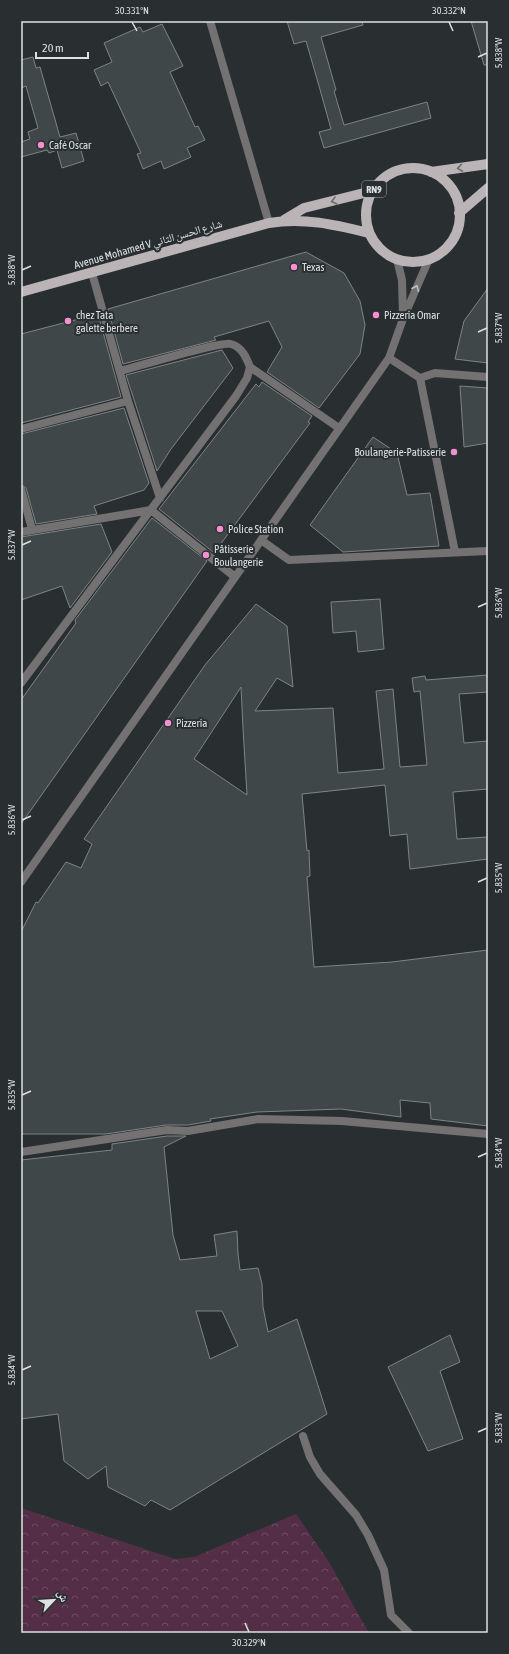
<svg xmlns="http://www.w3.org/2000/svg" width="509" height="1654" font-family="'Asap Condensed','Noto Naskh Arabic',sans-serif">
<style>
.forest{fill:url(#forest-crowns)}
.building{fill:#404748;stroke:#7d8485;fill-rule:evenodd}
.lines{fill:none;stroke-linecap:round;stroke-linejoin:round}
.street{stroke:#747173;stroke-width:8}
.primary{stroke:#bab4b7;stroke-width:10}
.oneway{stroke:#6a6b6d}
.oneway2{stroke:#bebfc1}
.ticks{fill:none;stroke:#dde1e2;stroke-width:1.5}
.poi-dot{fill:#f690d0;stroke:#292f30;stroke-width:1.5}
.labels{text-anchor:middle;stroke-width:4;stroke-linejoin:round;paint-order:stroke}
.shield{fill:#292f30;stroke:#a7acad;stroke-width:1}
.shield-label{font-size:10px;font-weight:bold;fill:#dde1e2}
.poi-label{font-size:11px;fill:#dde1e2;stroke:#292f30;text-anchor:start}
.street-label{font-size:11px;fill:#dde1e2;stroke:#292f30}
.neatline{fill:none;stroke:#dde1e2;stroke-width:1.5}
.ticks-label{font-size:10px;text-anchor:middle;fill:#dde1e2}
</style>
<defs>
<pattern id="forest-crowns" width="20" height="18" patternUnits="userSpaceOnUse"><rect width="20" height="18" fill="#542e46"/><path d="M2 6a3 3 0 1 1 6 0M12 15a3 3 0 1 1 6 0" fill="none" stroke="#6c4c60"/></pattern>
</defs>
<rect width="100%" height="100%" fill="#292f30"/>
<path class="forest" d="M21,1508L175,1559L194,1557L296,1514L329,1562L369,1633H21Z"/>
<path class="building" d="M287,21H362L363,25L321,37L336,90L334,91L344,125L427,102L431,118L324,148L319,132L331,129L319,86L306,41L294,44Z
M471,21H488V65H484Z
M162,24L183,66L170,72L195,127L198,126L205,140L187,148L191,157L164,169L161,161L143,169L137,154L141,153L108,82L101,86L94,70L112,62L104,43L140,27L143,32Z
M33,57L36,68L40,67L60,137L76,133L84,161L62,168L57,150L49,153L47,150L21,157V142L30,139L28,132L38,128L26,86L21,88V60Z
M306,252L344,273L360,301L365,325L360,354L319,408L267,372L282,347L269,321L214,337L216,340L123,364L108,309Z
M488,288V363L455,359L464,321Z
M98,314L121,397L21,423V334Z
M222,350L233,368L171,449L157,471L126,375Z
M262,382L312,416L308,422L310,423L217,549L216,548L213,552L159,509L256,384L259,387Z
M460,386L488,388V443L464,447Z
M124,408L149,483L144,490L94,506L97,514L36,524L26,488L21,484V434Z
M373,437L397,453L407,495L430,493L439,546L343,552L310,525Z
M152,518L207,561L21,824V700L76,623L75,620Z
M101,524L112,552L70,608L62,586L21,600V537Z
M380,599L384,649L358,652L356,631L333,633L331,602Z
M256,604L287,626L293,687L277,678L255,711L333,708L338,773L384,769L376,691L393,689L400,767L427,765L420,691L414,692L412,678L425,676L426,680L488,675V692L459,694L464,743L488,741V789L453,792L457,839L488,837V859L410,869L407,834L390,836L385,785L302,794L307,851L309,850L310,876L307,877L314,967L392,962L488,950V1126L431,1119L430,1103L400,1100L401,1117L341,1109L257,1112L210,1119L211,1121L188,1125H166L106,1134H21V932L36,902L38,903L66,862L81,868L92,844L84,839L205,665ZM241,687L243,728L247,795L194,759Z
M167,1136H186L164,1147L173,1235L180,1260L217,1256L214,1235L237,1231L238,1254L240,1270L258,1268L262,1284L263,1307L268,1332L297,1319L327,1414L170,1510L151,1500L145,1506L108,1487L106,1466L88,1479L64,1461L58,1414L21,1419V1160L112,1150V1144ZM196,1311H222L238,1346L210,1359Z
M450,1335L460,1362L440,1371L463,1439L428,1451L388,1367Z"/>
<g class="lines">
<path class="street" d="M210,21L269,223
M397,259L402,280L403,316
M92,273L128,401L160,498
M389,358L420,378L435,373L488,377
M250,367L339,428
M420,378L455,552
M21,429L128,401
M21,489L32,529
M21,532L151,510L235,577
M261,540L289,560L488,551
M21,683L236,396L247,378L250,367C246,357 242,347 231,344C221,341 136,367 120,371
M21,882L389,358L403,319L429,259
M21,1152L167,1130L188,1131L258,1119L342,1121L488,1134
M303,1436L310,1457L320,1474L356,1515L368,1535L384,1570L391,1615L409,1633"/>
<path class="primary" d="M366 215a47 47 0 1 1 94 0a47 47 0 1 1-94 0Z
M431,172L488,164
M459,213L488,188
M284,220L304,208L372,191
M21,292L269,223C304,217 336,225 369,233"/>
</g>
<defs><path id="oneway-chevron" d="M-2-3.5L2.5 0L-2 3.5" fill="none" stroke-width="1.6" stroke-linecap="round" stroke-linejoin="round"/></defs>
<g class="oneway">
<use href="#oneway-chevron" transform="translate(460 168) rotate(172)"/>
<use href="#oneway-chevron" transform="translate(334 201) rotate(166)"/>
</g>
<use class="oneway2" href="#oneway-chevron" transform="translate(416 288) rotate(-67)"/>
<path class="ticks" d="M132,22L137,31M449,22L453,31M478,57L487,53M22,270L31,266M478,332L487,328M22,545L31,541M478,607L487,603M22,820L31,816M478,882L487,878M22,1095L31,1091M478,1157L487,1153M22,1370L31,1366M478,1432L487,1428M245,1623L249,1632"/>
<g class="poi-dot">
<circle cx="41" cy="145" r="4"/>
<circle cx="294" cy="267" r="4"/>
<circle cx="376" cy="315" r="4"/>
<circle cx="68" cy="321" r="4"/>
<circle cx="454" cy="452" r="4"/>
<circle cx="220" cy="529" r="4"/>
<circle cx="206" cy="555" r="4"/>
<circle cx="168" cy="723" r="4"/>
</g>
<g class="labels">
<rect class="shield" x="362" y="181" width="24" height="16" rx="3"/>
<g class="shield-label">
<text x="374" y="193">RN9</text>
</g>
<g class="poi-label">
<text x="49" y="149">Café Oscar</text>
<text x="302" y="271">Texas</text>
<text x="76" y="319">chez Tata<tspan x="76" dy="13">galette berbere</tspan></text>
<text x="384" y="319">Pizzeria Omar</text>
<text x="446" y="456" text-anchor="end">Boulangerie-Patisserie</text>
<text x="228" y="533">Police Station</text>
<text x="214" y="553">Pâtisserie<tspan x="214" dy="13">Boulangerie</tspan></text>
<text x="176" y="727">Pizzeria</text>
</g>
<g class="street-label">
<text transform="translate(148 244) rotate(-16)" y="4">Avenue Mohamed V شارع الحسن الثاني</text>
</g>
</g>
<rect width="509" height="1654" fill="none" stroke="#292f30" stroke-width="44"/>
<g transform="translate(54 1600) rotate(65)" stroke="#292f30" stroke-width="3" paint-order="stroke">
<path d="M0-3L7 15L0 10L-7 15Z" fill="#dde1e2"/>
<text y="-6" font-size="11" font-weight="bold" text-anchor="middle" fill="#dde1e2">ش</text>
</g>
<path d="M36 52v6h52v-6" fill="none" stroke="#dde1e2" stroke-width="2"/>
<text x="42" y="52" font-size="12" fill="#dde1e2" stroke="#292f30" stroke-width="3" paint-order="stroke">20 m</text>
<rect x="22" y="22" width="465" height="1610" class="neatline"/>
<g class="ticks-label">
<text x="132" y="14">30.331°N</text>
<text x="449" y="14">30.332°N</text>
<text transform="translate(498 53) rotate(-90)" y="4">5.838°W</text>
<text transform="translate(11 270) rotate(-90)" y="4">5.838°W</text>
<text transform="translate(498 328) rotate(-90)" y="4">5.837°W</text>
<text transform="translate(11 545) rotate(-90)" y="4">5.837°W</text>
<text transform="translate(498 603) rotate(-90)" y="4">5.836°W</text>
<text transform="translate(11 820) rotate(-90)" y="4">5.836°W</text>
<text transform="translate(498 878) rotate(-90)" y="4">5.835°W</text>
<text transform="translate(11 1095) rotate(-90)" y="4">5.835°W</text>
<text transform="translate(498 1153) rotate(-90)" y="4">5.834°W</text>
<text transform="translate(11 1370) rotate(-90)" y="4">5.834°W</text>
<text transform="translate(498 1428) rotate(-90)" y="4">5.833°W</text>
<text x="249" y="1646">30.329°N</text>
</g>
</svg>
